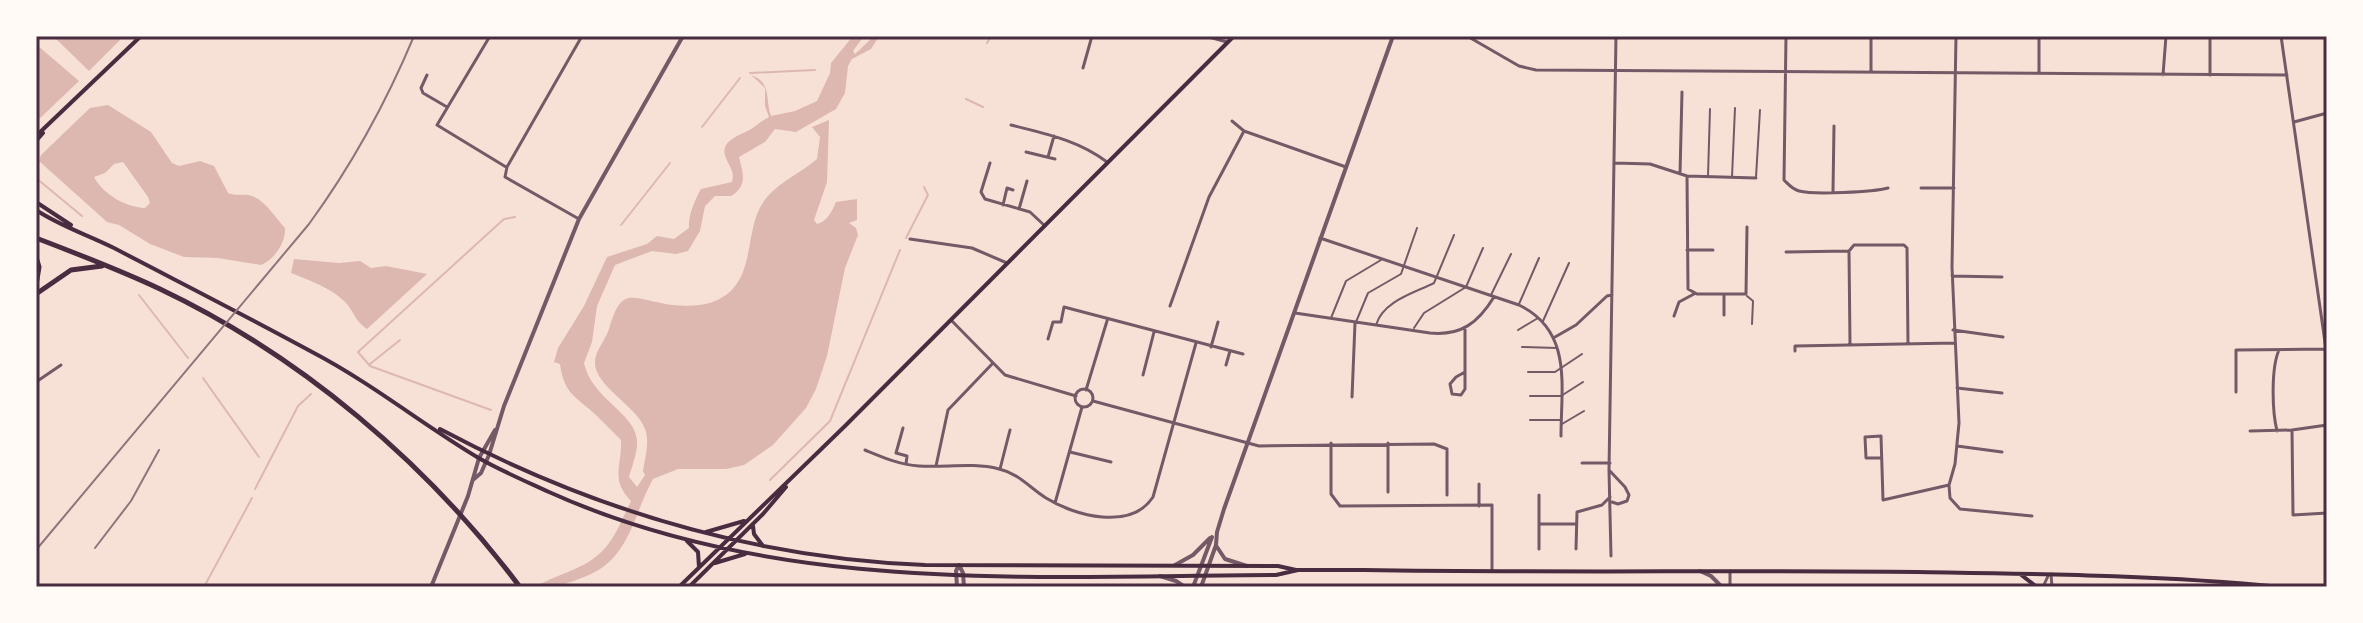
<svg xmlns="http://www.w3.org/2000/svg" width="2363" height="623" font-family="'DejaVu Sans',sans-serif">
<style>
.water{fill:#dcb8b0;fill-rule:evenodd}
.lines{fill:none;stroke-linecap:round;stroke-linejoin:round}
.stream{stroke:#dcb8b0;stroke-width:2}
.service{stroke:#755966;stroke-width:2}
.minor{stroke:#755966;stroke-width:3}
.tertiary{stroke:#755966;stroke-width:4}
.secondary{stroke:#4a2c40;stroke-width:4}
.trunk{stroke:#4a2c40;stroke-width:5}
.rail{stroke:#8f747c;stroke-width:2}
.neatline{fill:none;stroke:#4a2c40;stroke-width:3}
</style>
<rect width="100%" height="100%" fill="#f7e1d7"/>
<path class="water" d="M53,36H124L89,71Z
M853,36H864L853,51L855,54L871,39V36H884L878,38L871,49L852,59L848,66L845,93L836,109L796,132L775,129L765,142L739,157C743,173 748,186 731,196H715L705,206L700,231L688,251L676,254L652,251L615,265L597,306L592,342L584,363C591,398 635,413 637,440C638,452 632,466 629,477L637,487L645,475L643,471C645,458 650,441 645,429C637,406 594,386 595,362C595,351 606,339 609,329C621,288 629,297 661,303C677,307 700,307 715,301C761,282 740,226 768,196C781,181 802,172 817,159L820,137L812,127L829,120L827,182L814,220L817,224C827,222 832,211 836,202L857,199V220L849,223L856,228L858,235L845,268L827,356L816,389L806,408L773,445L744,465L726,469H678L653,479C632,517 630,560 584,577C563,585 558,587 535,587C555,575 581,570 598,555C614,542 622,519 631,501C610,479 622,467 621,440C613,432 605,424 597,416C577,397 564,395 560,364L554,362L558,348L584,306L607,257L647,244L657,236L674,239L689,228C688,215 695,200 701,189L732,182C735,172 730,168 726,158C718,140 742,135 753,128C758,124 763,120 769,117L765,106V88L751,75C772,82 765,99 771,116L795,111L817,101L830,73L831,63Z
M37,45L79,81L36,122V46Z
M108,105L151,132L172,163L179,166L200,161L214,166L228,193C236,196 241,194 248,195C263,197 275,217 285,228C286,242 275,259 261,265L218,258L184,257L150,244L119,225L107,222L39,161L41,155L90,108ZM123,162L148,197L150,203L145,208C125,207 103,194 94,177L105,173L114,164Z
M294,259L339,263L360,261L371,268L386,266L427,274L367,329C356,322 355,314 347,304C334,289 309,280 291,273Z"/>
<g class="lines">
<path class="stream" d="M987,43L991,36
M750,73L815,70
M966,99L983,107
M702,127L740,78
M36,178L82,216
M621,225L670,163
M906,238L928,195L924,187
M139,295L188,358
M370,364L400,340
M203,378L259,457
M491,410L370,366L358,352L504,219L515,217
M770,480L830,421L900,250
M255,489L298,406L311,394
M204,587L252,498"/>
<path class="service" d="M1708,176L1710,109
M1732,177L1735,108
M1756,177L1760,110
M1491,295L1511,254
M1747,296L1753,301L1752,324
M1519,304L1539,258
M1331,318L1346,281L1381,260
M1543,321L1569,263
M1356,322L1368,293L1401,274L1417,228
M1376,325C1383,301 1414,293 1434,283L1454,235
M1414,328L1424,313L1466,287L1483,248
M1518,330L1538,318
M1522,347L1557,348
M1528,372H1555L1582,354
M1530,396H1561L1583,382
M1530,420H1560
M1562,424L1584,411"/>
<path class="minor" d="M490,36L437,125L506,167
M1205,36L1227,42
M1467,36L1519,66L1536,70L2287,75
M1786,36L1784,180C1789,185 1792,189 1799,191C1814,195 1873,192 1888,188
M1871,36V71
M1956,36L1952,267L1959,423L1955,464L1949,485L1950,498L1960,509L2032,516
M2281,36L2327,356
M1083,68L1092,36
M2039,72V36
M427,75L421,88L423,93L447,107
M2163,75L2166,36
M2210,75V36
M1232,121L1244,131L1346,167
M2294,122L2327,113
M1011,125C1046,134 1078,140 1107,162
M1026,152L1055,159
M1048,157L1054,136
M990,163L981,192L985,199L1030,212L1045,226
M1615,163L1650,164L1687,176L1756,178
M1680,174L1682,92
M1687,176L1688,289L1697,294H1746L1747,227
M1921,188H1954
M1833,191L1834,126
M1003,205L1007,188L1013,190
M1019,209L1027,181
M579,219L505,177L507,167L582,36
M1320,238L1519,305C1573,331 1561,386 1561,436
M910,239L972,248L1007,263
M1687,250H1713
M1786,252L1849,251
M1952,276L2002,277
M1170,306L1209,197L1244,131
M1295,313L1430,333C1461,336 1478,323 1494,297
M1724,315V294
M1674,316L1679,302L1694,294
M951,320L1005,375L1076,396
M1465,329V389L1461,395L1452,394L1450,384L1456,377L1465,372
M1953,330L2003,337
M1555,337L1576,325L1607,296L1612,295
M1048,339L1053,322H1061L1064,307L1243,354
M1850,344L1849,251L1854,245H1904L1907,248L1908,344
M1211,347L1218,322
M1795,351V346L1954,343
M1226,365L1230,351
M1143,375L1154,332
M36,382L61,365
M1957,388L2002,393
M1075 398a9 9 0 1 1 18 0a9 9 0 1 1-18 0Z
M1086,390L1107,321
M2236,392V350L2326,349
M1352,397L1355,323
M1093,401L1259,446L1434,444L1447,449V495
M903,428L896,453L907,456L906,464
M2292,430L2293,515L2327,513
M2250,431L2292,430L2327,425
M2277,431C2272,411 2271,368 2279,350
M1331,443V494L1340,506L1492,505V570
M1957,446L2002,452
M865,450C882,457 900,465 919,466C945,468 972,462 999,469C1018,473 1030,488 1046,498C1075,516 1131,531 1153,497L1196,343
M1070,452L1111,462
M1881,458H1866L1865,437L1881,436L1883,500L1949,485
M1582,463H1610
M936,466L948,410L993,363
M1000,469L1010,430
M1609,470L1625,487L1629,495L1627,501L1618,504L1612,502
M1479,484V506
M1388,492V443
M1055,503L1082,407
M1539,524H1576
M1539,549V495
M1576,549L1577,512L1602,505L1610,497
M1611,556L1609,470L1616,36
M2051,574L2052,587
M1730,587V571
M2043,587L2048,576"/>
<path class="tertiary" d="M474,479L481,473L489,455L504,406L579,219L683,36
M1217,547L1225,559L1247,566
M959,565L963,573L964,587
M1175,565L1193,555L1210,538
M1700,571L1711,576L1722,587
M1160,576L1176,581L1185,587
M431,587L468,496L479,458L495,430
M957,587L956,571L959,565
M1193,587L1212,537
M1201,587L1216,545L1217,532L1224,509L1393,36"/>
<path class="secondary" d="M36,136L141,36
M36,141L43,133
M36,202L71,225
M36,210C60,226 88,235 114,248C181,283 248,317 314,353C371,383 422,424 477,457C499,470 525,481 549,492C777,595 1032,576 1276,575L1298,570H1364C1548,573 1733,570 1917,572C2038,574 2160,575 2281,587
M440,429C592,510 753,558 925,565L1278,566L1296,570
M753,526L754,534L763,546
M706,532L744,521
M687,541L698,552L699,567
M715,563L745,554
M2020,574L2037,587
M679,587L845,426L1234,36
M689,587L763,514L786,487"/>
<path class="trunk" d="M36,238C78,254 120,270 160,289C301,356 427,463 520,587
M36,257L39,267L36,285
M36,294L71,270L102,266"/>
<path class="rail" d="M95,548L131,501L159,450
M36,550L309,224C352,165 386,103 414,36"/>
</g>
<rect width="2363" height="623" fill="none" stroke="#fffaf5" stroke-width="76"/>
<rect x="38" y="38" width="2287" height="547" class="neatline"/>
</svg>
